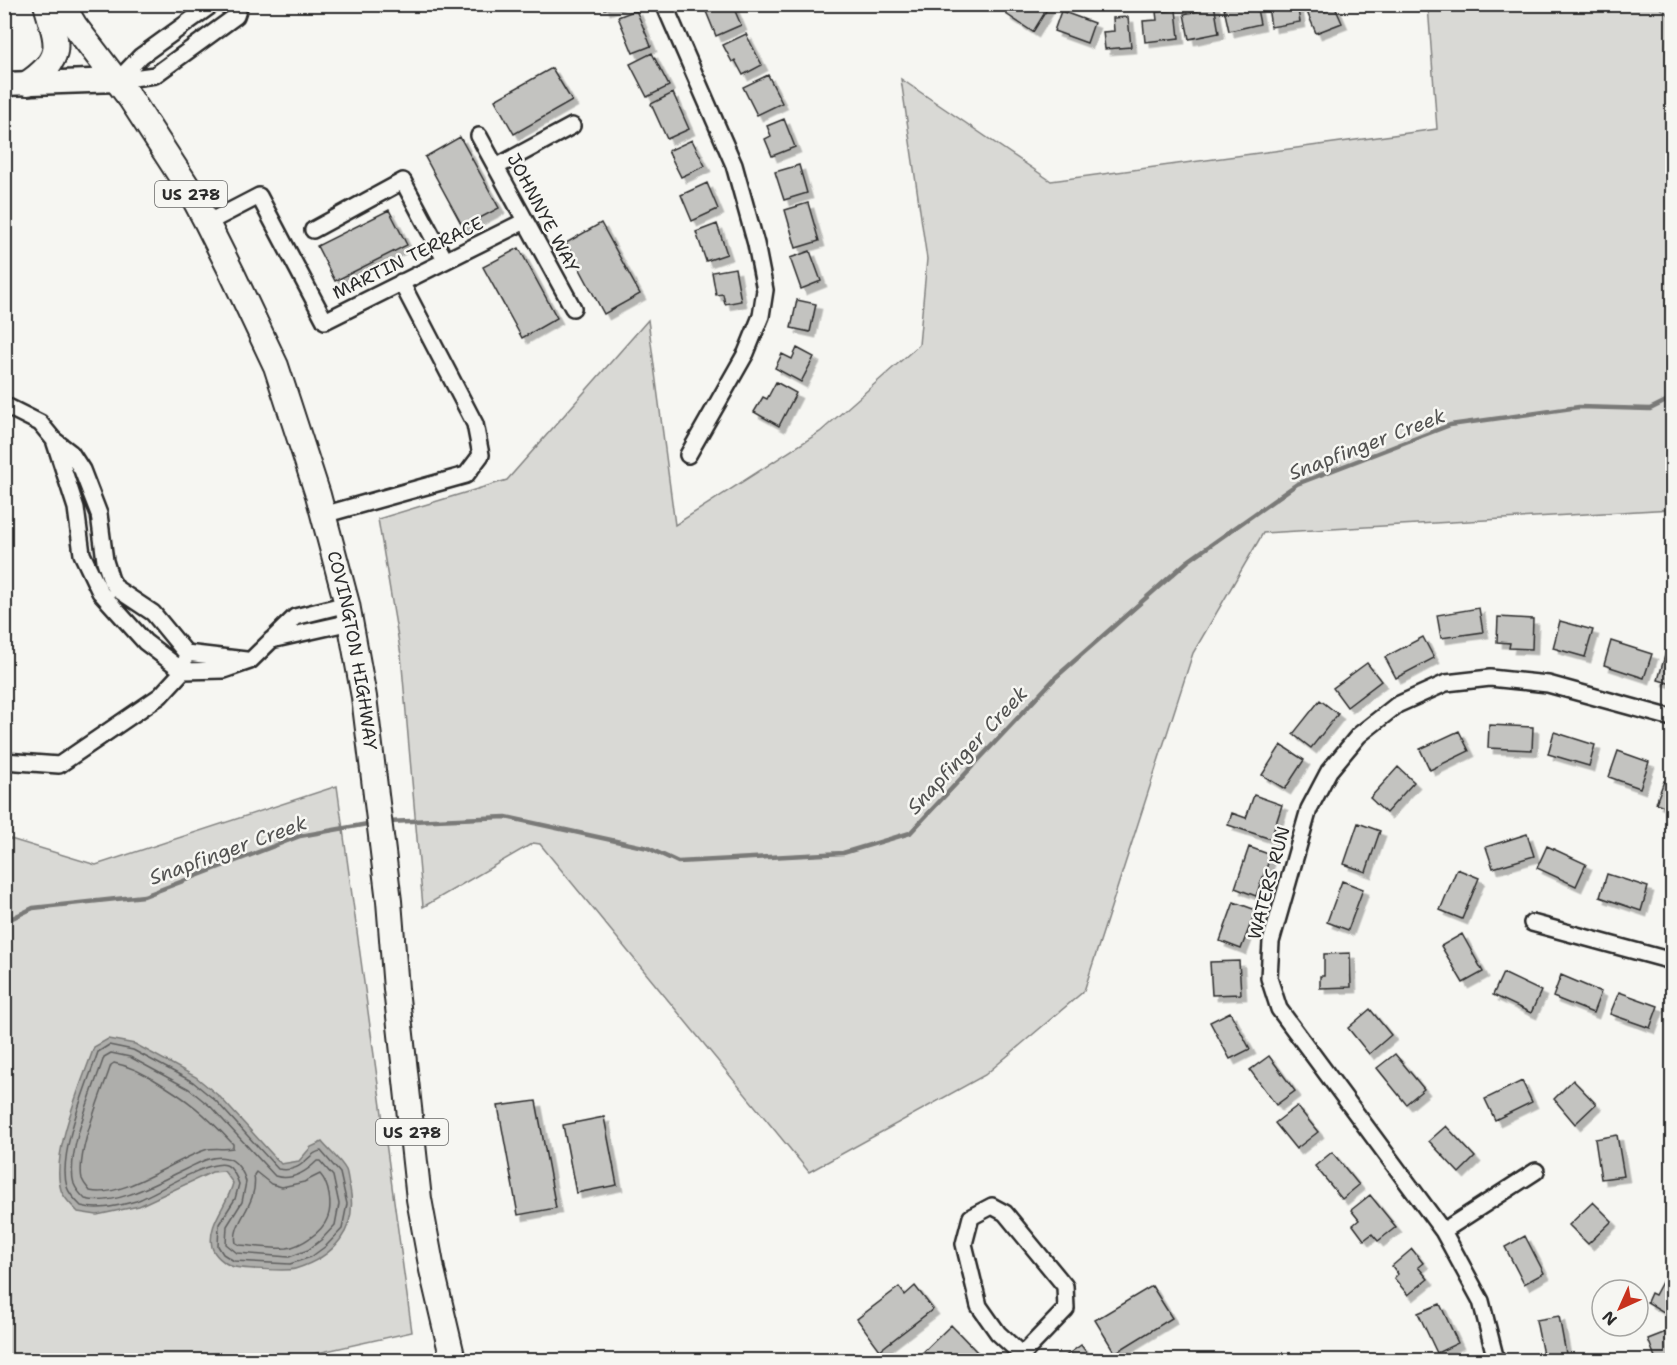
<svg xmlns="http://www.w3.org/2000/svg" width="1677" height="1365" font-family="'Shantell Sans',sans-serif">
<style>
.green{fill:#d9d9d5;stroke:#828280;stroke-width:1.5}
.water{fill:#aeaeab;stroke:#7a7a78;stroke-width:1.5}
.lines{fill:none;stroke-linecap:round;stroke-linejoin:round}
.shore{stroke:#5f5f5e;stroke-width:1.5}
.stream{stroke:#7a7a78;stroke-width:4.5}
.building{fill:#c3c3c0;stroke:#2b2b2b;stroke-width:1.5;filter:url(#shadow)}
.street-casing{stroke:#2b2b2b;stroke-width:20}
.secondary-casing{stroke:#2b2b2b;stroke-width:27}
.primary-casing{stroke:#2b2b2b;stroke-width:28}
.street{stroke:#f6f6f2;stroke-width:15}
.secondary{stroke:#f6f6f2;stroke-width:22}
.primary{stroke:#f6f6f2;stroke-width:24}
.labels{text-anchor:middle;stroke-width:5;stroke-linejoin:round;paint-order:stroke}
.shield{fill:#f6f6f2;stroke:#686867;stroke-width:1.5}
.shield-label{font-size:16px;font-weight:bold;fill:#2b2b2b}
.street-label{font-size:18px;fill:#2b2b2b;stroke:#f6f6f2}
.water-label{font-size:20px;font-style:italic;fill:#525251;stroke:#f6f6f2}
</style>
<defs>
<filter id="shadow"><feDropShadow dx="5.5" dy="5.5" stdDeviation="0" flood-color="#0004"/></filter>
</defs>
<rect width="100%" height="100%" fill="#f6f6f2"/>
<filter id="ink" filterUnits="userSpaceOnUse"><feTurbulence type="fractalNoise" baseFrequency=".0167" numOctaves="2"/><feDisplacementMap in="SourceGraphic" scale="12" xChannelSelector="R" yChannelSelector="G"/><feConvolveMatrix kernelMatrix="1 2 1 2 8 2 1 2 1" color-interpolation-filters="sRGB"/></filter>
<g filter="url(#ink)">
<path class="green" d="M1428,5H1656L1672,17V509L1263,533L1193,653L1084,991L985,1075L809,1172L540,844L533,843L423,907L401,655L378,519L507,480L648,320L675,525L820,432L919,345L927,259L901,79L1051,181L1437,129Z
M337,786L412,1332L286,1360H5L4,837L96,865Z"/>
<path class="water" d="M108,1039L135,1044L196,1077L220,1097L281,1164L299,1161L311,1147L322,1142C329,1151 341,1160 346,1170C348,1175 348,1183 350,1188C358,1230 334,1257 295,1269C288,1271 237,1269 231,1266C224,1263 214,1255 212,1247C207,1223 228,1205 233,1183L224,1171L212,1172L139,1206L97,1215L78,1212C72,1206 63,1197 61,1190C50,1154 82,1083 94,1047Z"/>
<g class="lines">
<path class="shore" d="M109,1045L133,1050L193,1082L216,1101L278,1169C304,1174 307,1152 321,1151L340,1173L347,1204L342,1229L326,1246L311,1257L290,1264L234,1261L223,1254L218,1246L219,1224L235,1199L239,1184C237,1178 232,1167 226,1165C209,1159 155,1194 136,1201C118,1206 98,1211 81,1206C76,1201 69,1194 67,1187C57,1154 87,1085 98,1052Z
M111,1053L130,1057L189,1089L211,1107L275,1176C291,1181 306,1172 317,1161H320L333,1176L339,1204L335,1225L321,1240L308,1250L289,1257L237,1253L226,1244L227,1226L242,1202L246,1182C244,1173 236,1159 226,1158C211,1155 199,1163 186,1169C158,1182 116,1207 85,1199C81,1195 76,1189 74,1184C65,1154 94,1088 104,1057Z
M114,1063C129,1066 140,1072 153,1079C189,1100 205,1114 233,1144V1148C224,1150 214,1147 205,1150C174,1160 122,1199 90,1191C87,1187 84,1184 82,1179C76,1152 102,1093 111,1065Z
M256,1172L271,1184L282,1187L304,1182L320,1174C329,1184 333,1206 327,1219C322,1232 301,1246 287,1248C272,1249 255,1246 240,1245L236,1243C231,1222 259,1205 254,1175Z"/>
<path class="stream" d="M387,822L506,817L648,848L678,862L843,853L910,833L1056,677L1188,561L1297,484L1450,425L1579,407L1650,409L1672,398
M4,922L33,908L144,896L300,836L373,823"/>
</g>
<path class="building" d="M603,4H619L605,9Z
M703,4H732L741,25L716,36Z
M1012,4H1046L1049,6L1033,32L1006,14Z
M1205,4H1214L1219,33L1189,39L1184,14L1198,11L1197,6Z
M1223,4H1256L1260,24L1229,31Z
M1285,4H1297L1300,22L1271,27L1268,7Z
M1311,4H1322L1325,11L1335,7L1342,23L1316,33L1305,7Z
M636,10L651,46L633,53L618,17Z
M1176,10L1179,38L1145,42L1143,21L1157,20L1156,12Z
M1061,11L1094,23L1087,43L1054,31Z
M1128,17L1131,47L1105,49L1103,32L1114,31L1113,18Z
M746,34L762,65L743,75L735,60L732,62L723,45Z
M652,53L669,86L647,97L630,64Z
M552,68L572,101L514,134L495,100Z
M768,75L782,103L757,115L743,87Z
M673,93L689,129L667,139L651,104Z
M784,119L795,147L772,156L765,139L771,136L767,126Z
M460,137L499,208L463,227L425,157Z
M692,140L705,166L681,177L668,151Z
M799,165L807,193L784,200L775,172Z
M707,183L718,209L692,221L681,195Z
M808,203L819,241L796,248L785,210Z
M389,210L407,245L335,281L317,246Z
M601,223L640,294L604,314L566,243Z
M717,224L727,254L706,261L696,232Z
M519,248L557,318L522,338L483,267Z
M810,251L821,281L801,289L790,258Z
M735,268L741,301L725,304L723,294L716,295L712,272Z
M797,300L816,304L810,332L791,328Z
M797,348L814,357L801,382L775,368L782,354L792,359Z
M776,382L796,393L779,426L754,412L763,397L767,399Z
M1479,608L1483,632L1441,638L1437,615Z
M1498,617L1533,619L1532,649L1509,648L1510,643L1497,642Z
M1560,621L1593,630L1585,657L1553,648Z
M1423,637L1434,658L1396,678L1385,657Z
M1611,641L1652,654L1644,678L1604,665Z
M1666,652L1672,654V684L1658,680Z
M1367,663L1381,681L1347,707L1333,688Z
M1320,700L1338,714L1311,748L1293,734Z
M1489,725L1533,727L1532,750L1488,748Z
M1459,731L1469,751L1430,770L1420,749Z
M1554,732L1595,745L1589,766L1548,754Z
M1281,745L1304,760L1285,789L1262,775Z
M1618,751L1649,762L1640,788L1609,777Z
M1398,767L1414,782L1386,813L1370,798Z
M1664,781L1672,785V809L1656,803Z
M1254,795L1282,805L1271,839L1228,825L1232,813L1246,818Z
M1358,823L1380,831L1366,872L1344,864Z
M1527,834L1534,856L1493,868L1486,847Z
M1547,846L1586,864L1576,886L1537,868Z
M1249,847L1271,855L1256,896L1235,888Z
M1457,869L1479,878L1462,919L1440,910Z
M1607,874L1648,887L1641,911L1600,897Z
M1342,881L1363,889L1348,930L1327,922Z
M1234,902L1256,910L1241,949L1220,941Z
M1462,934L1483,972L1463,983L1441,946Z
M1350,953L1351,987L1320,988V976H1324V954Z
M1239,961L1241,994L1212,995L1210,962Z
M1503,973L1541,991L1531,1013L1493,995Z
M1561,975L1601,992L1593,1013L1553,997Z
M1619,992L1658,1006L1650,1028L1610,1014Z
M1370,1009L1391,1035L1369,1054L1348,1028Z
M1230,1012L1250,1049L1230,1059L1210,1022Z
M1395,1054L1424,1089L1406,1104L1377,1068Z
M1269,1056L1295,1091L1276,1105L1250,1070Z
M1573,1080L1596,1104L1575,1124L1554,1099Z
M1522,1081L1532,1102L1495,1120L1485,1099Z
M536,1101L556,1208L518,1215L498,1106Z
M1297,1106L1318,1132L1296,1149L1275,1123Z
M604,1117L617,1185L576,1193L563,1125Z
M1446,1126L1475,1157L1459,1173L1429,1141Z
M1617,1135L1624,1176L1601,1179L1595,1139Z
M1332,1152L1359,1185L1342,1199L1315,1166Z
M1370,1195L1396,1227L1378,1241L1372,1234L1364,1240L1353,1225L1359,1220L1351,1210Z
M1593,1202L1612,1221L1588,1244L1569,1225Z
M1525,1236L1544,1273L1524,1284L1505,1247Z
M1412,1249L1423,1263L1418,1267L1428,1279L1408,1295L1394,1278L1398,1274L1392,1266Z
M1670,1267L1672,1268V1317L1647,1302L1651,1293L1655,1295Z
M915,1286L933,1309L880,1350L857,1319L899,1287L905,1295Z
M1152,1286L1172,1318L1115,1353L1095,1320Z
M1440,1304L1458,1343L1437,1353L1418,1313Z
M1559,1316L1567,1359L1544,1360L1536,1320Z
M951,1325L978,1353L970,1360H915Z
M1671,1330L1672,1335V1360H1656L1648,1339Z
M1081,1345L1092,1360H1060Z"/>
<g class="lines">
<defs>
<path id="street" d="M664,4L734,165L756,244L765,290L761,316L746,353L688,455
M118,80L155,75L236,16L240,4
M118,80L141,56L213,4
M479,136L573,308
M496,167L572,126
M207,223L259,196L325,321L525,221
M313,230L403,181L445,260
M4,405L40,423L54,440L71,453L82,470L99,514L105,561L111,580L117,589L153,613L186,653L246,660
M54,440L76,508L82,554L100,592L145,642L183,671L224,670L250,661L295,617L347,604
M323,515L466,475L481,455L475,424L401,282
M271,640L351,622
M4,761L59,765L160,696L183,671L184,663
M1532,923L1672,961
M1443,1231L1536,1171
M1017,1360L1066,1309L1065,1286L1005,1213L992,1206L971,1217L964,1244L979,1306L998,1333L1022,1355
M1496,1360L1481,1301L1443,1231L1279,1009L1269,978L1271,942L1309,809L1329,771L1359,735L1397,705L1446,683L1490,678L1548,684L1672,718"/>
<path id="secondary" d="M4,84L118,80"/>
<g id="primary">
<path id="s1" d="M62,4L75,26L130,98L189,189L207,223L232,273L276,366L318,495L347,604L364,697L389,901L396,989L419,1199L432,1270L453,1360"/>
<path d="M28,83C66,57 57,43 46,4"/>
</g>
</defs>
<use href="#street" class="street-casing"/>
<use href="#secondary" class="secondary-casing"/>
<use href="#primary" class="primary-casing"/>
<use href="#street" class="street"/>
<use href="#secondary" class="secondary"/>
<use href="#primary" class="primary"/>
</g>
</g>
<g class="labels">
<g class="shield">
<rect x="155" y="181" width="72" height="26" rx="4.5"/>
<rect x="376" y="1119" width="72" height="26" rx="4.5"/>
</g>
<g class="shield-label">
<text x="191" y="200">US 278</text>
<text x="412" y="1138">US 278</text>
</g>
<g class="street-label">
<text transform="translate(543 213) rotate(62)" y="6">JOHNNYE WAY</text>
<text transform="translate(408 258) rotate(-26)" y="6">MARTIN TERRACE</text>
<text dy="6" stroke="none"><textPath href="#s1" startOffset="717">COVINGTON HIGHWAY</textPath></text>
<text transform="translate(1269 883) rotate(-75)" y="6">WATERS RUN</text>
</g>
<g class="water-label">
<text transform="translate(1367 444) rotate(-21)" y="7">Snapfinger Creek</text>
<text transform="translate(967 750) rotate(-47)" y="7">Snapfinger Creek</text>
<text transform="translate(228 850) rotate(-20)" y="7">Snapfinger Creek</text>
</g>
</g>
<rect width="1677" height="1365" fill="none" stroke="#f6f6f2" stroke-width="24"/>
<rect x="12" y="12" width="1653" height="1341" fill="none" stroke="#2b2b2b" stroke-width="2" filter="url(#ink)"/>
<g transform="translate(1620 1308) rotate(225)"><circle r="28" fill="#f6f6f2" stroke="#a5a5a2" stroke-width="1.5"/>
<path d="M0-4.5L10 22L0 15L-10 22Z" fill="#c8321e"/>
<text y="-9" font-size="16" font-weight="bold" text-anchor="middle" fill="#2b2b2b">N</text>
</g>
</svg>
